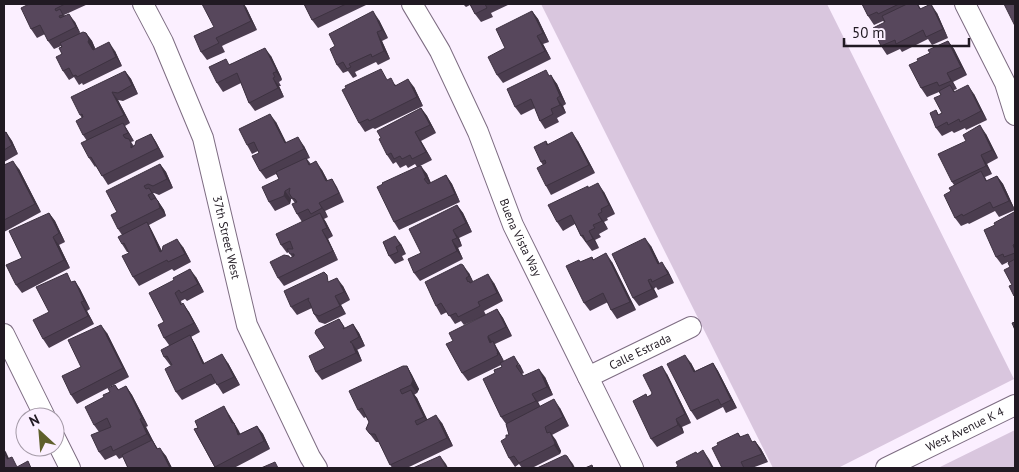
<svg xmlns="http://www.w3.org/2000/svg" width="1019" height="472" font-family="'PT Sans',sans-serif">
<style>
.green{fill:#d9c6de}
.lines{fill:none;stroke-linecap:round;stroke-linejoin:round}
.minor-casing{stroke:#7d6c82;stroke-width:22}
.minor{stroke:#fff;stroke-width:20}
.wall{fill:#4b3d4f}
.shaded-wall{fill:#3d3240}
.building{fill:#57475c;stroke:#3d3240}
.labels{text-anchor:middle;stroke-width:5;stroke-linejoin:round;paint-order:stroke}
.street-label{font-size:12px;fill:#211a23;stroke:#fbefff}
</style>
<rect width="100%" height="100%" fill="#fbefff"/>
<path class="green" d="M541,4H827L1014,379L838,468H773Z
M1015,430V468H938Z"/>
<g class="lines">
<defs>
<g id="minor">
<path id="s1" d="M143,4L163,42L203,138L247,325L310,457L317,468"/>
<path id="s2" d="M412,4L440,51L478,132L513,225L633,468"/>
<path d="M965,4L1005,83L1015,115"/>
<path d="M4,334L45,417"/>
<path id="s3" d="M588,377L691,327"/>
<path d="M55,438L70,468"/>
<path id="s4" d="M886,468L1015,405"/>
</g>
</defs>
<use href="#minor" class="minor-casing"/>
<use href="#minor" class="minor"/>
</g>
<path class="wall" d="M29,4H88L64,15L75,22L80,33H86L92,41L95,48L94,49L115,51L122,66L83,85L82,83L79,85L74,77L69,80L63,71L61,46L54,49L48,41L45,34L37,38L31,29Z
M304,4H366V5L318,28L312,20Z
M463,4H510L491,13L493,17L481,22L475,14L470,5L466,7Z
M862,4H918L921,9L937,13L948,38L932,45L928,39L902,52L900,49L887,55L881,46L885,22H884L883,21L874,25L868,16Z
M246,7L257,30L226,44L222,46L225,52L207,60L201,52L214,27Z
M532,11L538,19L549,42L543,44L551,59L503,83L497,75L505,48Z
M379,20L388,38L382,41L390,59L378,65L376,62L355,72L357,76L353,78L348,71L343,73L337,65L335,46Z
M948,41L954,49L967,75L953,82L957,89L954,90L955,92L974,94L987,120L966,130L965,128L954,133L952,131L942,136L936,128V110L939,115L942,113L941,95L939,92L927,97L921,88L918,61Z
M271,56L281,77L282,80L279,82L281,86H279L284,97L255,111L249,103L241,83L223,92L217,83L230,64Z
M125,71L131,79L138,94L123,101L118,100L130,123L125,126L134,141L131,142L134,146L151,134L156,142L164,157L108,185L96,166L95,167L89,158L87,141L83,135L82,118L80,115Z
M550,76L557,84L566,104L563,106L566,113L557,118L559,122L545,129L540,121L535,108L521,115L515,107Z
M388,80L396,85L414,87L423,106L375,129L373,128L365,132L359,123Z
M421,108L427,116L436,133L421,141L432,160L420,166L427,174L431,183L446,175L452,184L460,202L399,230L394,222L417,167L415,164L408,168L406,165L400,168L396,162L393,164L387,155L381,138Z
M276,122L286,143L304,146L310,158L307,159L311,164L322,170L328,181L332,179L337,187L344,202L325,211L328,217L324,219L333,236L328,239L338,260L284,286L278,278L290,258L292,257L289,252L287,253L281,245L302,222L297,214L295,203L292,199H291L290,204L275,211L269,202L279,179L276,174L266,179L260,171L259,153L258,151L252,154L247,145Z
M6,132L12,141L18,154L4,162V133Z
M986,134L998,158L987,164L992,174L985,177L987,181L997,176L1003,184L1015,210L999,217L995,211L969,224L968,223L961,226L955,218L951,191L954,185L952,182Z
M546,141L548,144L578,141L595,173L551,195L546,186L543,165L541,162Z
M160,164L166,172L173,188L159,195L154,193H153L164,210L166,216L149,225L162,251L183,247L191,262L174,271L172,269L139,286L133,277L129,253V252H127L122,244V235L118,229L117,212Z
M4,165L19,169L41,212L4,232Z
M589,188L604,192L615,214L607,218L608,220L604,222L608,229L599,234L601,237L595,240L599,248L592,251L581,236L575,224L563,231L557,222Z
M457,205L463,213L472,232L459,238L462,246L458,248L463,259L420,281L414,273L421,253Z
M49,213L55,221L65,242L59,245L70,268L22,293L16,285L22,258Z
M1015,214V298L1014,296L1012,285L1010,267L1008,262L1002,265L996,257L995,225Z
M383,242L401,244L406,254L402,256L404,260L395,264L389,256Z
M651,246L660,264L668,271L674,283L658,290L656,287L654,289L658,297L639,306L633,298Z
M592,257L593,259L612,262L636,310L617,319L611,310L608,302L590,311L584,303L581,262Z
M469,273L473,282L494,283L503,301L484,311L486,315L464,325L461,321L455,324L447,312L441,315L436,306Z
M196,277L204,292L187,301L185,299L181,301L182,304L189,312L200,332L191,337L195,344L204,363H228L240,385L223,394L216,383L182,400L176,392L172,365H170L164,357L169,345L164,338V322L174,280Z
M75,281L80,289L90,309L87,311L94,324L49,348L43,339L49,312L73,282Z
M331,281L343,286L350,300L341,305L346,314L325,324L319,322L314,314L312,308L297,315L291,307Z
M497,309L503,318L512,336L495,344L498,350L504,361L520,365L524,373L522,374L524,376L545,377L553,395L538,402L540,406L560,408L569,426L552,435L561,451L560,454L532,468H522L519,464L515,467L509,458L506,438L509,435L506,424L501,417L495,373L502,367L501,365L468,381L462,373L453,341Z
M339,319L345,328L353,324L359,333L365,346L357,350L362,361L322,380L316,372L325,348Z
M107,333L129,377L77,404L71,395L81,367Z
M691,363L695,371L713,363L718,371L737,408L726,413L723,407L697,420L691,411Z
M407,366L412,375L419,389L417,393L414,395L417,398L427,420L442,423L453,446L407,468H392L379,442H376L366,429L369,422L366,417L364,418L358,410Z
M667,374L691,423L682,427L684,433L657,447L651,439L647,397L651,395Z
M115,385L119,390L126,386L132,395L148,426L146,427L153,441L158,449L166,456L172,468H128L123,457L119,459L116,455L105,460L99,452V432L94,425L104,397L110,392Z
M229,415L240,434L257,426L263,434L270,449L234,468H215L194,429Z
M738,433L741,437L753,442L755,441L761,449L768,462L752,468H722L718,445Z"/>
<path class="shaded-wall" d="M243,4H244L246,7L257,30L251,21Z
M931,4L937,13L948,38L943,29Z
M373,11L379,20L388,38L382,30Z
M532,11L538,19L549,42L543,33Z
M69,14L75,22L82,36L76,27Z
M377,32L382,41L390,59L384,51Z
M86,33L92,41L95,48L94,51L88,42Z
M537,36L543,44L551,59L545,51Z
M948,41L954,49L967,75L961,67Z
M109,42L115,51L122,66L116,57Z
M265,48L271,56L281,77L282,80L276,72Z
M125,71L131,79L138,94L132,85Z
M947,73L953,82L957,89L951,81Z
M551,75L557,84L566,104L560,96Z
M273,78L279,86L284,97L278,88Z
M408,79L414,87L423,106L417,97Z
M968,85L974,94L987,120L981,111Z
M112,92L118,100L130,123L124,115Z
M557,98L563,106L566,113L560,105Z
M421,108L427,116L436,133L430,125Z
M270,114L276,122L291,152L285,143Z
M123,123L128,131L134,141L128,133Z
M980,125L986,134L998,158L992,150Z
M6,132L12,141L18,154L12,145Z
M415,132L421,141L432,160L426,152Z
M572,132L578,141L595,173L589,165Z
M151,134L156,142L164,157L158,148Z
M298,137L304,146L310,158L304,149Z
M981,155L987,164L992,174L986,166Z
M13,161L19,169L41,212L35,204Z
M316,161L322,170L332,190L326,181Z
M160,164L166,172L173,188L167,179Z
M421,166L427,174L432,186L426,178Z
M446,175L452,184L460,202L455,194Z
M997,176L1003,184L1015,210L1009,201Z
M598,183L604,192L615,214L609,205Z
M149,188L155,196L158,202L152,193Z
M285,191L291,199L290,204L284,196Z
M158,201L164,210L166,216L160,208Z
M319,203L325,211L328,217L322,208Z
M457,205L463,213L472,232L466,223Z
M49,213L55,221L65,242L59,233Z
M320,213L326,222L333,236L327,228Z
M598,214L604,222L608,229L602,221Z
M147,222L152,231L166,260L160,252Z
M322,230L328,239L338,260L333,251Z
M453,230L459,238L462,246L457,238Z
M589,231L595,240L599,248L593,239Z
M395,236L401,244L406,254L400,245Z
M53,237L59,245L70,268L64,260Z
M645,238L651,246L664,273L658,264Z
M177,239L183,247L191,262L185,254Z
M452,240L458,248L463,259L457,251Z
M606,253L612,262L636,310L630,302Z
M662,262L668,271L674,283L668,274Z
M463,265L469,273L475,285L469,276Z
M190,269L196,277L204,292L198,284Z
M488,274L494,283L503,301L497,293Z
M337,278L343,286L350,300L344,292Z
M648,280L654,289L658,297L652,289Z
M75,281L80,289L90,309L84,301Z
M335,296L341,305L346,314L340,306Z
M81,302L87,311L94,324L88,316Z
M183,303L189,312L200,332L194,323Z
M497,309L503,318L512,336L506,327Z
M353,324L359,333L365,346L359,337Z
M101,325L107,333L129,377L123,368Z
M190,335L195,344L209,373L203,364Z
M488,336L498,350L504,361L490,343L488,338Z
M352,343L358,351L362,361L356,353Z
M222,354L228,363L240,385L234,377Z
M685,355L691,363L700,380L694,372Z
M514,356L520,365L524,373L518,364Z
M713,363L718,371L737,408L731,400Z
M407,366L412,375L419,389L417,393L411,385Z
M662,366L667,374L691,423L685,414Z
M539,369L545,377L553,395L547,387Z
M126,386L132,395L148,426L142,418Z
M411,390L417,398L430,425L424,417Z
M532,394L538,402L542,410L536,401Z
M554,399L560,408L569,426L563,417Z
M224,406L239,431L244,443L238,435Z
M436,415L442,423L453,446L447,438Z
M140,419L146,427L162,458L147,434Z
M676,419L682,427L684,433L678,425Z
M257,426L263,434L270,449L264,441Z
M550,432L556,440L561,451L560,454L554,445Z
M755,441L761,449L768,462L762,454Z
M160,448L166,456L172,468H170Z
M4,449L6,452L13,467L7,459L4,452Z
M703,450L709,459L714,468H712Z
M440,456L446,464L448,468H446Z
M567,456L573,464L575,468H573Z"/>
<path class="building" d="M29,4H65L55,9L56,11L60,9L63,15L59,16L60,18L69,14L76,27L48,41L40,25L31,29L21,8Z
M202,4H243L251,21L220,36L216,38L219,43L201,52L194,36L214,27Z
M304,4H346L312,20Z
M470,4H486H485L487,8L475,14Z
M862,4H899L878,14L877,12L868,16Z
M907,4H917L920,9L931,4L943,29L926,37L923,30L896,44L895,40L881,46L873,28L885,22L882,16Z
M1004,4H1015V26Z
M373,11L382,30L377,32L384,51L372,57L371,54L349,64L351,67L347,69L343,62L337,65L330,49L335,46L329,34Z
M532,11L543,33L537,36L545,51L497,75L488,57L505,48L496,29Z
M83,32L86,33L89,39L88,42L93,50L109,42L116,57L77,77L76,75L73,76L69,68L63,71L56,57L62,54L59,48L62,47L60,43Z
M948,41L961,67L947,73L951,81L939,86L937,82L921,88L909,65L918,61L917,59L930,53L928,50Z
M265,48L276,69V72L273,73L275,77L273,78L278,88L249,103L237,73L217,83L209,67L226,59L229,65Z
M381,69L387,80L391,78L395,86L408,79L417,97L369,121L368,119L359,123L342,90L346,88L345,86Z
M546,70L549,76L551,75L560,96L557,98L560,105L551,109L553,114L540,121L531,99L515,107L507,89Z
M125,71L132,85L118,93L112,92L124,115L83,135L76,121L83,117L82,114L80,115L71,97Z
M950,85L954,92L968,85L981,111L960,122L959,119L948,125L947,122L936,128L930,113L936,110L938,115L942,113L934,98L941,95L939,91Z
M421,108L430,125L415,132L426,152L412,159L410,155L402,159L400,156L394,159L391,153L387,155L379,139L381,138L377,131Z
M270,114L285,143L298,137L304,149L260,171L252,156L259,153L254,142L247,145L239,129Z
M123,123L128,133L123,135L125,138L129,139L131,143V148L135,145L136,141L151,134L158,148L102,176L91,157L89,158L81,143Z
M980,125L992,150L981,155L986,166L952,182L938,154L966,141L963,135Z
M6,132L12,145L4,150V133Z
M572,132L589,165L546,186L537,168L546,163L545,160L541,162L534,147L546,141L547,145Z
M306,158L309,165L316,161L326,181L332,179L339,193L319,203L322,208L311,214L308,209L297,214L292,204L297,202L295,199L292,198L289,193L290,188L285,191L284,196L269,202L262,187L279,179L276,172Z
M13,161L35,204L4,220V165Z
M160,164L167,179L153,186L148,184L144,186L146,189L149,188L152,193L148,195L151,200L155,198L158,201L160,208L118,229L111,215L117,212L106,191Z
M419,166H421L426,178L424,179L428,184L446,175L455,194L394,222L377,187L383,184L382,183Z
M981,171L986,181L997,176L1009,201L993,208L990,202L963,216L962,214L955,218L944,195L951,191L949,188Z
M598,183L609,205L601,209L602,212L598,214L602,221L593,225L595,228L589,231L593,239L586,242L583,235L581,236L571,215L557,222L548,205L588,186V188Z
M457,205L466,223L453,230L457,238L452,240L457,251L414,273L408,259L421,253L409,229Z
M1014,212L1015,214V244L1013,245L1015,250V253L1004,257L1003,254L996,257L984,230L995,225L994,223Z
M49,213L59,233L53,237L64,260L16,285L6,265L22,258L9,231Z
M320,213L327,228L322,230L333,251L278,278L270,262L284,255L289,256L290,258L294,256V254H290L287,249H293L290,241L281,245L276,234Z
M147,222L160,252L162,251L163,246L177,239L185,254L168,262L167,260L133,277L122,256L129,253L124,243L122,244L118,237Z
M395,236L400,245L396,247L398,252L389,256L383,242Z
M645,238L658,264L662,262L668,274L652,282L651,279L648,280L652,289L633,298L612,254Z
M606,253L630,302L611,310L603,293L584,303L566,266L579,260L580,262L592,257L593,260Z
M1015,259V295L1014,296L1009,286L1012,285L1004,270L1010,267L1008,263Z
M461,264L463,265L469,276L466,278L468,282L469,281L470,283L488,274L497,293L478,302L480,306L458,317L456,313L449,316L441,303L436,306L425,282Z
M190,269L198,284L181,293L179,290L175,293L181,305L183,303L194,323L164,338L158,325L164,322L149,293L174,280L173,278Z
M324,272L327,275L328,282L337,278L344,292L335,296L340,306L319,316L314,314L310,303L308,300L309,298L291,307L284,291Z
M67,273L71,282L75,281L84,301L81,302L88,316L43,339L33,320L49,312L36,287Z
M497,309L506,327L488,336V338L490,343L493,341L498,353H497L498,355L462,373L446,344L453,341L449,333Z
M339,319L344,327L343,329L353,324L359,337L350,342L352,343L356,353L316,372L309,356L325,348L315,333L316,330Z
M1015,322V330L1012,323Z
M101,325L123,368L71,395L62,376L81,367L68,340Z
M190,335L203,364L222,354L234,377L217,385L211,374L176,392L165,369L172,365L167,356L164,357L161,350Z
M685,355L694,372L713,363L731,400L721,405L718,399L691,411L667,364Z
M514,356L518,364L516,366L523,376L539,369L547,387L532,394L536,401L501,417L483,379L495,373L494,370L502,367L500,363Z
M403,366H407L413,380L411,385L400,390L402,394L411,390L424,417L415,421L417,425L436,415L447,438L390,465L375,434H370L366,429L369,422L362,408L358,410L349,391Z
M662,366L685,414L676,419L678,425L651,439L633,401L646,394L647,397L651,395L652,393L643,375Z
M115,385L118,390L126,386L142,418L140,419L147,434L113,451L111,446L99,452L91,435L111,427L107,418L94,425L85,407L104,397L103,395L110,392L108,388Z
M554,399L563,417L545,427L547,433L550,432L555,443L554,445L519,463L514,456L509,458L501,441L506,438V435H509L506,424Z
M224,406L232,423H234L238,435L257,426L264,441L215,467L194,429L198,428L195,421Z
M738,433L740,437L748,434L752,442L755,441L762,454L741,462L744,468H722L712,448L718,445L717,443Z
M152,440L157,449L160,448L170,468H128L122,455Z
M703,450L712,468H675L678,466L676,462L696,452L697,454Z
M4,452L7,459L12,457L17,467L28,461L31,468H4Z
M565,455L567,456L573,467L570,468H537Z
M440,456L446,468H413Z
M275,462L278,468H261Z
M592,465L593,468H585Z"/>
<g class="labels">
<g class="street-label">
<text dy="4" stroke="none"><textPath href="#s1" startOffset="249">37th Street West</textPath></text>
<text dy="4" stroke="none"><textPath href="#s2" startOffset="258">Buena Vista Way</textPath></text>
<text dy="4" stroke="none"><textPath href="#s3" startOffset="58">Calle Estrada</textPath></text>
<text dy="4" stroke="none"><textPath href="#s4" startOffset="88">West Avenue K 4</textPath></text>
</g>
</g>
<rect width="1019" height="472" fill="none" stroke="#211a23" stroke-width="10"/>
<g transform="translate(40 432) rotate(334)"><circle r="24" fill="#fbefff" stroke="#a49aa7"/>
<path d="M0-4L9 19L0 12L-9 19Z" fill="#5f5f2c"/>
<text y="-8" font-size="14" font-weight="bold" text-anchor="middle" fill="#211a23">N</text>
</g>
<path d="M844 38v8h125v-8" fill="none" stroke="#211a23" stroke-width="2.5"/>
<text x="852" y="38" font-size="15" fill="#211a23" stroke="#fbefff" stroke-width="4" paint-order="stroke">50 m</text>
</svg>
